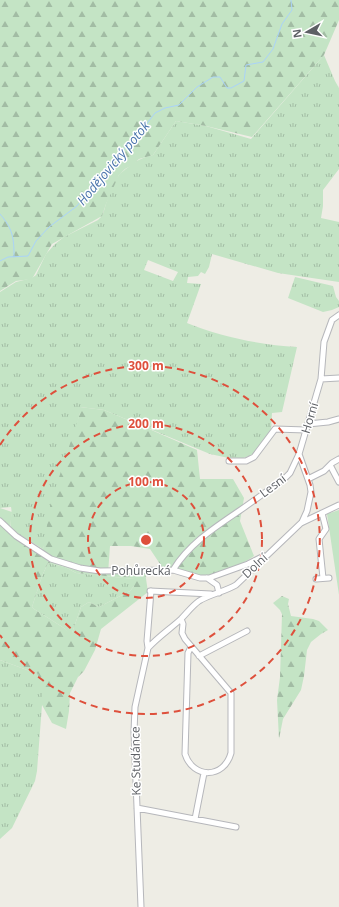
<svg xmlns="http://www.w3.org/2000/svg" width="339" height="907" font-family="'Open Sans',sans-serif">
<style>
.grass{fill:url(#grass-tufts);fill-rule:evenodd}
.forest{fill:url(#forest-firs);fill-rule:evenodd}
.pitch{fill:#c4e4c5}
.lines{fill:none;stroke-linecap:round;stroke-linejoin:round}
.stream{stroke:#aad3f9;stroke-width:1}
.minor-casing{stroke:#b6b7bb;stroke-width:7}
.minor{stroke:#fff;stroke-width:5}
.ring{fill:none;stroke:#de503c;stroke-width:2;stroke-dasharray:7 5}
.labels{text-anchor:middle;stroke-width:3;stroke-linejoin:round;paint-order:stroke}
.street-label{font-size:12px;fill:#5d6065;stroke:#fff}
.water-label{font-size:13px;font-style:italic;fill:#4873ab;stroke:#fff}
.centre{fill:#de503c;stroke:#fff;stroke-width:2}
.ring-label{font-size:12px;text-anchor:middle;font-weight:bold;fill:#de503c;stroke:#fff;stroke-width:3;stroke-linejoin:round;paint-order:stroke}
</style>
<defs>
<pattern id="grass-tufts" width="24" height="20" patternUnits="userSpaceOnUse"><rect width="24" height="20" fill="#c4e4c5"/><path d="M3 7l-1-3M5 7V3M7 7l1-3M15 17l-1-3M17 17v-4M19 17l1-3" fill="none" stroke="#a2bca4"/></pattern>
<pattern id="forest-firs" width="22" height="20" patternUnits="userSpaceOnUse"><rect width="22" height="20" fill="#c4e4c5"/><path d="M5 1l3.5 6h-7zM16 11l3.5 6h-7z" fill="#a2bca4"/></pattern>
</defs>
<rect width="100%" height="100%" fill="#eeede5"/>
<path class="grass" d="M324,55L335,81L339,88V169L323,190V206L321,218L339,222V282L278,273L212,254L209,267L205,274L201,272L198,276L188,277L187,283L201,284L187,323C222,337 260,345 297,347L282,412L272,413L271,429L267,438L254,454L238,460L210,454L104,410L80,407V413L43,549L12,530C8,524 13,515 11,507L0,508V292L16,282L32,278L36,275L46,254L55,244L64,237L98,220C105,214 104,208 107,201C110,193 114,182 119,175C120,173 139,159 141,159C144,157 149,156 153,155L176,121L206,126L251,139ZM148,260L178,272L173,281L144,270Z
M295,277L333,286L336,297L339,301V307L332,310L323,312L288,298Z
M48,563L65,567L76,573L134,579V586L130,591L99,607L89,602L81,607L72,633L70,634L64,628L34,609L32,607L42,576Z
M0,660L38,674L42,681V705L37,771L35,781L12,828L0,839Z"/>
<path class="forest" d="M0,0H339V20L324,55L252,137L206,126L176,121L153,155L139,159L133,165L125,169L119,175L106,204L102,216L52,244L32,279L16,281L0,291Z
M80,407L104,410L140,425L197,450L200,479H233L244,498L240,521L254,556C241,565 218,576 202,576C189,576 175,570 162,567L150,549L131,546H110L108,574L145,572L148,592L101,629L95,650L84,671L78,677L70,693L69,711L66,729L52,723L42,705V681L38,674L0,660V508L12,512L10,527L12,530L36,546L43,549L51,502L80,413ZM48,563L65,567L76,573L134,579V586L130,591L99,607L89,602L81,607L72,633H70L64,628L34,609L32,607L42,576Z
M282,596L289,599L288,604L291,616L313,619L319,621L328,630L321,634L311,642L307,650L304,676L301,690L283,719L279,739L277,700L280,677L282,614L280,610L273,603Z"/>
<path class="pitch" d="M339,510V595L327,514Z"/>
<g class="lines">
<path class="stream" d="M0,214C13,229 14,238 14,257
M0,261L8,257L28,256L36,241L49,227L77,206L103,171L142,130L155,113L165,108L179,105L197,87L213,77H220L227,88H231L244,81L246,65L263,62L273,49L282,24L292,10L291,0"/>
<defs>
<path id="minor" d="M321,379L339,378
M308,424L328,422L339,419
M229,461H246L254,457L275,429L306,430
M330,465L339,482
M308,479L324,471L332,463L339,459
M322,513L326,529L319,539L323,578
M0,521L16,536L51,559L80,568L100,571L173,570L200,578H209L248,564L264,556
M302,522L307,511L311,492L310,485L299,454L321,379L324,342L332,320L339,315
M173,570C189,544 214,528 239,511C255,500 270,489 285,478L290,473L299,454
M207,578L217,585L219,593
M316,579L329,578
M150,591L211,594
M181,619L183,624L182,633L185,639L231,693V753C224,779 193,779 185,754L188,653L191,647
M148,648L147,641L151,591
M199,656L247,631
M137,808L236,827
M195,819L204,773
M141,907L134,732L135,707L148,648C158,637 170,629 181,619C187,613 192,606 199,601C210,594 224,592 236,585L301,523L339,505"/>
</defs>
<use href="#minor" class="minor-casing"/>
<use href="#minor" class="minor"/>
</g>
<g class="ring">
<circle cx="146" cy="540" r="58"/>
<circle cx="146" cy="540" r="116"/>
<path d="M0 445A174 174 0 1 1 0 635"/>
</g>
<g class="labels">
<g class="street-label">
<text transform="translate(310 418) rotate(-73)" y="4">Horní</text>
<text transform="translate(273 486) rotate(-37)" y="4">Lesní</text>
<text transform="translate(255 566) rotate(-43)" y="4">Dolní</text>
<text x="141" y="575">Pohůrecká</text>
<text transform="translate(136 761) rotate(-91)" y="4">Ke Studánce</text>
</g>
<g class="water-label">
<text transform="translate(113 163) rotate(-50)" y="5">Hodějovický potok</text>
</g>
</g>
<circle cx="146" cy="540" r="6" class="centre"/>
<g class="ring-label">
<text x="146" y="370">300 m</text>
<text x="146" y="428">200 m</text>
<text x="146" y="486">100 m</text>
</g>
<g transform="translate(307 32) rotate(261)" stroke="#ffffff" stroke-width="3" paint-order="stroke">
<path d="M0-3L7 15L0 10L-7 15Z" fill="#5d6065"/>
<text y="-6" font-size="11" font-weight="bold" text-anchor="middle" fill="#5d6065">N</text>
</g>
</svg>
